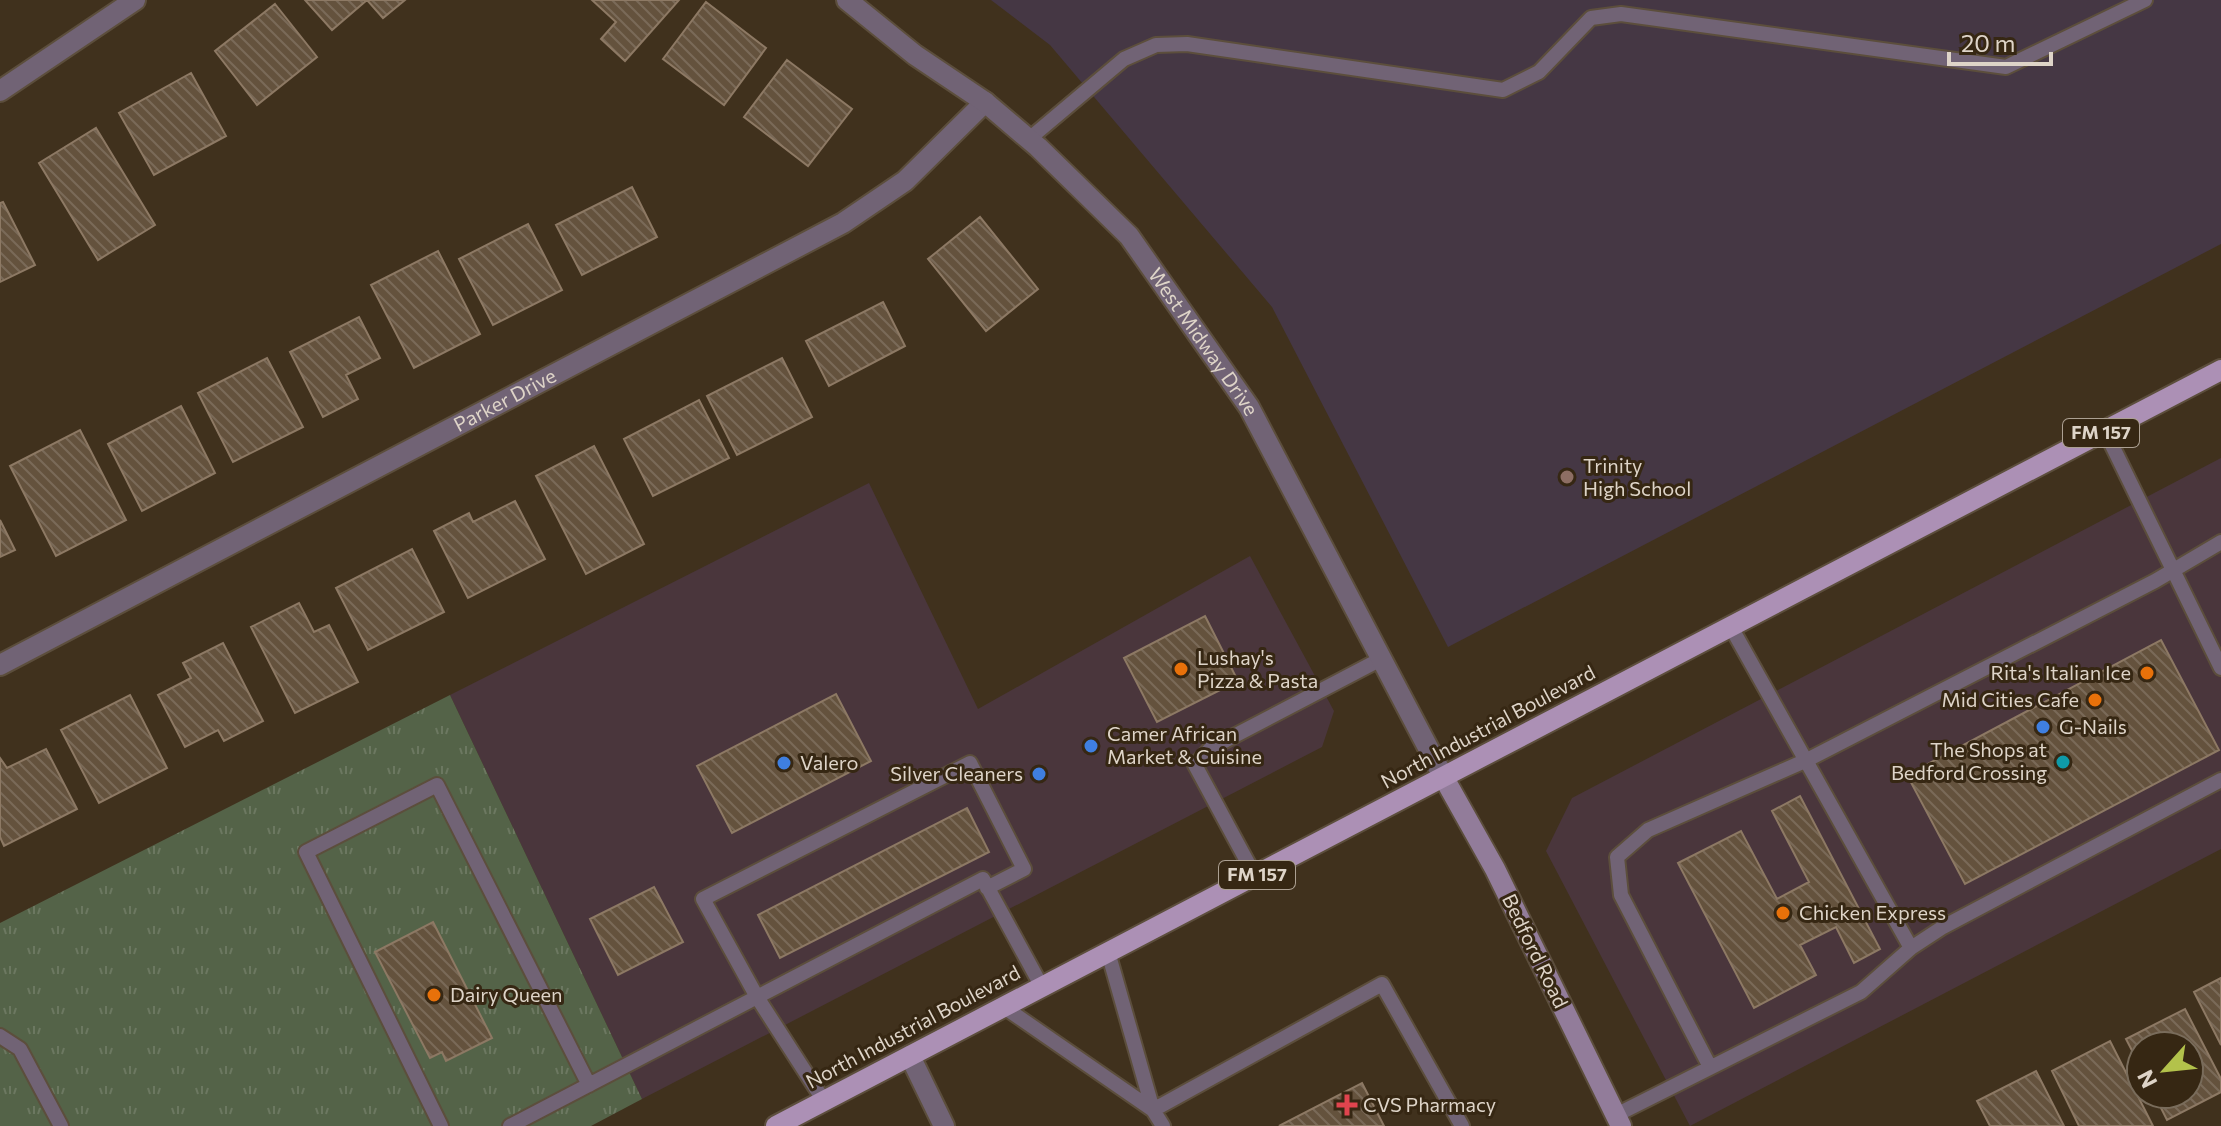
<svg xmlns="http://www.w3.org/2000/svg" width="2221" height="1126" font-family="Commissioner,sans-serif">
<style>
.commercial{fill:#4a363c}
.education{fill:#453744}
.grass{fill:url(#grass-tufts)}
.building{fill:url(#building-back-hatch);stroke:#8d7964;stroke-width:2}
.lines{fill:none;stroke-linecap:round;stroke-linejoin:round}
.service-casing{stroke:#5c4e3c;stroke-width:18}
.minor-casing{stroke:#5c4e3c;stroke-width:24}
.tertiary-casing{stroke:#5c4e3c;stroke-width:24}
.secondary-casing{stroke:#5c4e3c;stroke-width:24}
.primary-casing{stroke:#5c4e3c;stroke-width:24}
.service{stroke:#716375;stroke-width:14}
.minor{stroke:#716375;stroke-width:20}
.tertiary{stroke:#716375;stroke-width:20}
.secondary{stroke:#927c9a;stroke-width:20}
.primary{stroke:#ac90b5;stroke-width:20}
.education-dot{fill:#8d6e63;stroke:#362713;stroke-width:3}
.food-dot{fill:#e8710a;stroke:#362713;stroke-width:3}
.shop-dot{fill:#3f7fe0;stroke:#362713;stroke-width:3}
.culture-dot{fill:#0f9aa8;stroke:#362713;stroke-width:3}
.health-dot{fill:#e0444e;stroke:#362713;stroke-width:3}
.labels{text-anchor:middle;stroke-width:6;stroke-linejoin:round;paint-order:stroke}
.shield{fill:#362713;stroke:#aca092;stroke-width:2}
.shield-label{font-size:18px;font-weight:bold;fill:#ded4c8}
.street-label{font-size:20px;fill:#ded4c8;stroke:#362713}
.poi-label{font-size:20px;fill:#ded4c8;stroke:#362713;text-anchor:start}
</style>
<defs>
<pattern id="grass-tufts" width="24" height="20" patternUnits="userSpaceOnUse" patternTransform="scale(2)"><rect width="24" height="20" fill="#546348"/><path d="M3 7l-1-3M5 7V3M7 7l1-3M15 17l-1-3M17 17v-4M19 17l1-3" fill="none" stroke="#6c7861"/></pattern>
<pattern id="building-back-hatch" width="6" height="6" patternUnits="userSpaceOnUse" patternTransform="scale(2)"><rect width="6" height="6" fill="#64523d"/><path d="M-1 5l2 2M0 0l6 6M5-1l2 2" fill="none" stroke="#7a6a58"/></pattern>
</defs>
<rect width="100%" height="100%" fill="#40311d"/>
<path class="commercial" d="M2221,458V849L1690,1126L1546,851L1572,798Z
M869,483L978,709L1250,556L1334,711L1322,747L642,1099L450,695Z"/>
<path class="education" d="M991,0H2221V244L1448,647L1272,307L1050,45Z"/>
<path class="grass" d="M450,695L642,1099L591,1126H0V923Z"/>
<path class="building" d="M305,0H367L332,30Z
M367,0H405L383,18Z
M592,0H679L625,61L601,39L616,22Z
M706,2L766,48L724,105L663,59Z
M275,4L317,57L257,105L215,51Z
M787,60L852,109L808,166L744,117Z
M191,73L226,136L154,175L119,113Z
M96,128L155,225L98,260L39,163Z
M632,187L657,237L582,275L556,225Z
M3,202L35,265L0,282V203Z
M980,217L1038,289L986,331L928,259Z
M528,224L562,290L493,325L459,259Z
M438,251L480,334L414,368L371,285Z
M883,302L905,346L829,386L806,341Z
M359,317L380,358L346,375L358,399L323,417L290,352Z
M267,358L303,427L233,462L198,393Z
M782,358L812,417L737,455L707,396Z
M699,400L729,458L653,496L624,439Z
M181,406L215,473L142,511L108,444Z
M80,430L126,520L56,556L10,466Z
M594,446L644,544L586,574L536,476Z
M515,501L545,559L468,598L434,531L469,513L473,522Z
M0,520L15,550L0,557Z
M412,549L444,612L368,650L336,588Z
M299,603L314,632L329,625L358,682L295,713L251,627Z
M1205,616L1238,681L1157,722L1124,658Z
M2161,640L2219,750L1965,884L1907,775Z
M223,643L263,721L224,741L218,730L185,747L158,695L191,678L183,663Z
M836,694L871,761L732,833L697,766Z
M130,695L167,768L99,803L61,730Z
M46,749L77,809L4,846L0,837V758L7,768Z
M1800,796L1880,949L1854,963L1836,927L1800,945L1816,975L1754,1008L1678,863L1741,831L1777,899L1809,882L1772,811Z
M967,808L989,852L780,958L758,915Z
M654,887L683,942L618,975L590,919Z
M433,922L492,1038L446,1061L442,1052L430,1058L375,952Z
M2221,978V1045L2194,992Z
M2185,1009L2221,1079V1092L2167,1120L2154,1094H2189V1046H2141V1068L2126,1039Z
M2110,1041L2153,1126H2079L2052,1071Z
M2036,1071L2064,1126H1990L1977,1101Z
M1362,1083L1384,1126H1279Z"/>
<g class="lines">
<defs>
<path id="service" d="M1029,139L1124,59L1156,45L1187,44L1503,90L1539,72L1591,18L1621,14L2006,67L2145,0
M2105,431L2221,668
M1731,627L1911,948
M1255,876L1195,765L1211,748L1381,659
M1108,952L1153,1110L1163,1126
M1004,1007L1153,1110
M0,1036L20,1049L61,1126
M1710,1067L1621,895L1617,857L1648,830L1807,760L2155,581L2221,542
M824,1101L757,997L703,899L970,763L1024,869L987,888
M1153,1110L1382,984L1462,1126
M1616,1115L1861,992L1911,948L1943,927L2221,780
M441,1126L306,852L437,785L589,1085
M510,1126L983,879L1042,987"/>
<g id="minor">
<path d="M0,91L135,0"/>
<path id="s1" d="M0,665L843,223L905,181L985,102"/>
<path d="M910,1056L944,1126"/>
</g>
<g id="tertiary">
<path id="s2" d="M847,0L915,55L985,102L1038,147L1129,236L1249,407L1444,778"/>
</g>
<path id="secondary" d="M1444,778L1495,869L1621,1126"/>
<path id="primary" d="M776,1126L2221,370"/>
</defs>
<use href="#service" class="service-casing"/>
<use href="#minor" class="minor-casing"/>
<use href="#tertiary" class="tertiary-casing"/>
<use href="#secondary" class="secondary-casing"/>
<use href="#primary" class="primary-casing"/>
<use href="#service" class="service"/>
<use href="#minor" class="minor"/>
<use href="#tertiary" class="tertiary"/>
<use href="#secondary" class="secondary"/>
<use href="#primary" class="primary"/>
</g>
<circle class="education-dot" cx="1567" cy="477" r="8"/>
<g class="food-dot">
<circle cx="1181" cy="669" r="8"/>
<circle cx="2147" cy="673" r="8"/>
<circle cx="2095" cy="700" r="8"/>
<circle cx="1783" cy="913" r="8"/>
<circle cx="434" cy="995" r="8"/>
</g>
<g class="shop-dot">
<circle cx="2043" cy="727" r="8"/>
<circle cx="1091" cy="746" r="8"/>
<circle cx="784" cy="763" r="8"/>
<circle cx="1039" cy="774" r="8"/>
</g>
<circle class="culture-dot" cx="2063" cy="762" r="8"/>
<path class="health-dot" d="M1343 1093h8v8h8v8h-8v8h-8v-8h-8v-8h8z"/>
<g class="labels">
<g class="shield">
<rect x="2063" y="419" width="76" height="28" rx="6"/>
<rect x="1219" y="861" width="76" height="28" rx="6"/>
</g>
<g class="shield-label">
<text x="2101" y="439">FM 157</text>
<text x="1257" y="881">FM 157</text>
</g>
<g class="street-label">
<text dy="7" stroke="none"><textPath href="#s2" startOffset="498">West Midway Drive</textPath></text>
<text dy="7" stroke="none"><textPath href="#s1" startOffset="570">Parker Drive</textPath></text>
<text transform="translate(1488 727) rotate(-28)" y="7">North Industrial Boulevard</text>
<text transform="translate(1535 951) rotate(64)" y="7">Bedford Road</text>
<text transform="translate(913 1027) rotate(-28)" y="7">North Industrial Boulevard</text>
</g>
<g class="poi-label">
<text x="1583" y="473">Trinity<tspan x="1583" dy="23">High School</tspan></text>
<text x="1197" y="665">Lushay's<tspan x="1197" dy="23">Pizza &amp; Pasta</tspan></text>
<text x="2131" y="680" text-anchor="end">Rita's Italian Ice</text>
<text x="2079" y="707" text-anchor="end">Mid Cities Cafe</text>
<text x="2059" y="734">G-Nails</text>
<text x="1107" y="741">Camer African<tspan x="1107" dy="23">Market &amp; Cuisine</tspan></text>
<text x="2047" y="757" text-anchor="end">The Shops at<tspan x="2047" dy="23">Bedford Crossing</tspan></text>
<text x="800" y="770">Valero</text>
<text x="1023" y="781" text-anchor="end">Silver Cleaners</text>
<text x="1799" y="920">Chicken Express</text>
<text x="450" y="1002">Dairy Queen</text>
<text x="1363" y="1112">CVS Pharmacy</text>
</g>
</g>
<g transform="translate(2165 1070) rotate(243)"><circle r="38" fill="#362713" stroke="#796c5b" stroke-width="2"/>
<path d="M0-6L14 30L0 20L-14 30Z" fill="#b3c24b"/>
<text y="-12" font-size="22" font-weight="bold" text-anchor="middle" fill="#ded4c8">N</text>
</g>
<path d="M1949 52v12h102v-12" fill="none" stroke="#ded4c8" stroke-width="4"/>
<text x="1961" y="52" font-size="24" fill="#ded4c8" stroke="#362713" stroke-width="6" paint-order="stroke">20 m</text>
</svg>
